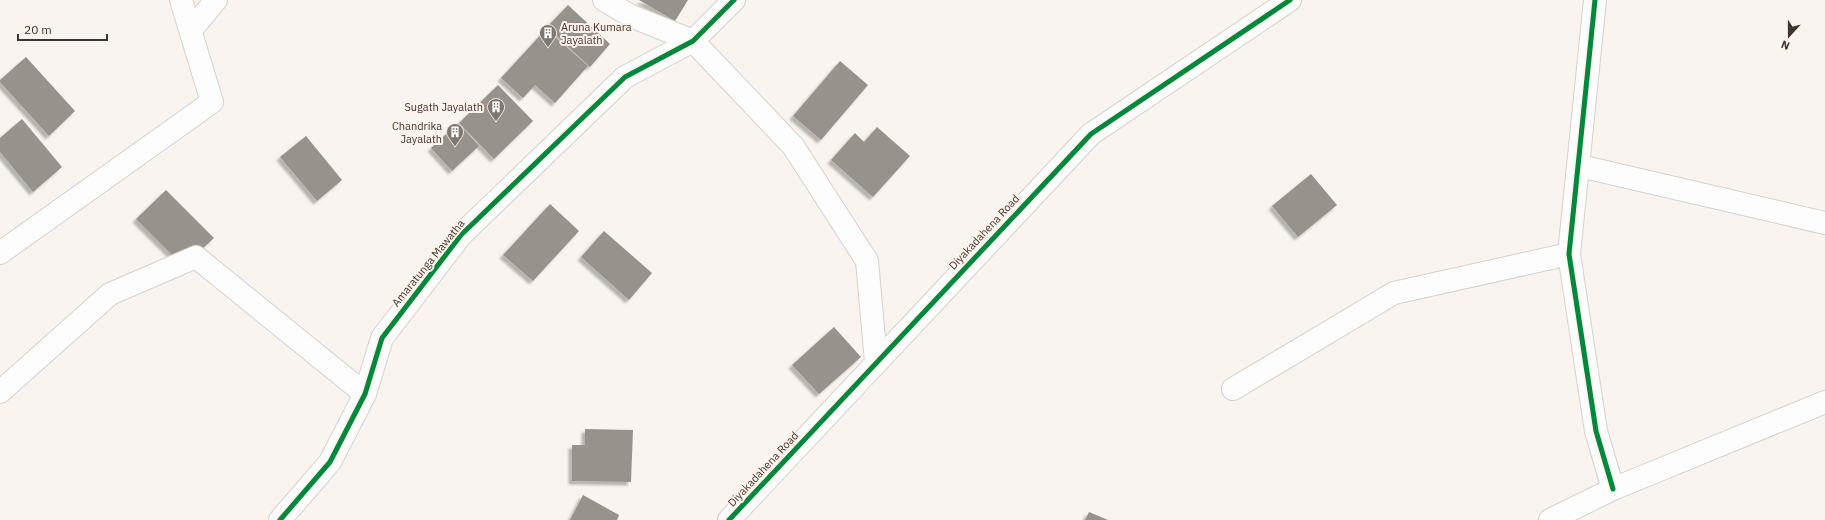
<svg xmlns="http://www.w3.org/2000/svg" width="1825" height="520" font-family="'IBM Plex Sans',sans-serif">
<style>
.building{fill:#98928d;filter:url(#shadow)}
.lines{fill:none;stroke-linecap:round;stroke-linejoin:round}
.street-casing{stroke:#d7d1cb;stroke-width:24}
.street{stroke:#fefdfd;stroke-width:22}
.cycleway-casing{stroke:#fdf3eb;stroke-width:8}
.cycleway{stroke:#00873e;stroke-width:5}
.labels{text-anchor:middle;stroke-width:4;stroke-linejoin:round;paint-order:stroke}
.poi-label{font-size:11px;fill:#3e342d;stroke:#fdf3eb;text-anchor:end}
.street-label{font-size:11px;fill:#3e342d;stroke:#fdf3eb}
</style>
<defs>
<filter id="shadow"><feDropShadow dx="-3.5" dy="3.5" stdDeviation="1" flood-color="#0004"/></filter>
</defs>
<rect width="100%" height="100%" fill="#f9f4ef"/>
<path class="building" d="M639,0H688L675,21Z
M568,5L610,44L590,67L547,27Z
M546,29L588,66L555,103L535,85L523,98L501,78Z
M26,57L75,111L49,136L0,82V80Z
M840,61L868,85L821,140L793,116Z
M498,85L533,121L494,159L459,123Z
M22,119L62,167L33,192L0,152V138Z
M458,123L479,146L452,171L431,148Z
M877,127L910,156L873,197L831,160L855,133L864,142Z
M306,136L342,180L317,201L280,157Z
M1311,174L1337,205L1298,237L1272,206Z
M166,190L214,238L201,250L192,247L178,261L136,219Z
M550,204L579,231L533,281L503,255Z
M604,231L652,273L629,300L581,257Z
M834,327L861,357L819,394L792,365Z
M585,429L633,430L631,482L572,481V445H585Z
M583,495L619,515L617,520H570Z
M1089,512L1108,520H1085Z"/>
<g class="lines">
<defs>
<path id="street" d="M604,0L631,16L693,41L793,146L867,261L876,362
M1595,0L1569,254L1596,431L1613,489
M191,30L216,0
M1580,166L1825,223
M0,253L212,102L181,0
M1233,389L1394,293L1569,254
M0,392L110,294L196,257L365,394
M280,520L330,462L365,394L382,338L461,235L625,77L693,41L734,0
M729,520L1091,134L1290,0
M1550,520L1613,489L1825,402"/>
</defs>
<use href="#street" class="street-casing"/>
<use href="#street" class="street"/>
<defs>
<path id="cycleway" d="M1595,0L1569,254L1596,431L1613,489
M280,520L330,462L365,394L382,338L461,235L625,77L693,41L734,0
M729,520L1091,134L1290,0"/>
</defs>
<use href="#cycleway" class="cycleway-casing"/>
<use href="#cycleway" class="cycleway"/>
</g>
<defs>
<symbol id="building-pin" viewBox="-11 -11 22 30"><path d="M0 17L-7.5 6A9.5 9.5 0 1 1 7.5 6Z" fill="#7f7771" stroke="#fdf3eb"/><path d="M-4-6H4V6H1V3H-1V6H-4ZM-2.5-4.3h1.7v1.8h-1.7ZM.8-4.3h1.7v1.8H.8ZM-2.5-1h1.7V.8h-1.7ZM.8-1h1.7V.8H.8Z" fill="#fff"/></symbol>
</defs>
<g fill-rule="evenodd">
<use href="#building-pin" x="538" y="23" width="20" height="27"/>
<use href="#building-pin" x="486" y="97" width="20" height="27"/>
<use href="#building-pin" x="445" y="122" width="20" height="27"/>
</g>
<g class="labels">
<g class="poi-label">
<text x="561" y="31" text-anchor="start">Aruna Kumara<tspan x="561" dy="13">Jayalath</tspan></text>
<text x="483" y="111">Sugath Jayalath</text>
<text x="442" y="130">Chandrika<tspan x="442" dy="13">Jayalath</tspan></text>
</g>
<g class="street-label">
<text transform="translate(984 232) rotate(-47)" y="4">Diyakadahena Road</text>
<text transform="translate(428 263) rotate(-51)" y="4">Amaratunga Mawatha</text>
<text transform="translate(763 469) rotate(-47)" y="4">Diyakadahena Road</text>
</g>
</g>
<g transform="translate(1789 36) rotate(201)" stroke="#fdf3eb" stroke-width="3" paint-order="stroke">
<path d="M0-3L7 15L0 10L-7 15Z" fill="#3e342d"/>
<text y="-6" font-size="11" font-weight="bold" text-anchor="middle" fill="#3e342d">N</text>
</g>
<path d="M18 34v6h89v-6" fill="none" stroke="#3e342d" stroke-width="2"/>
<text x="24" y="34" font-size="12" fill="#3e342d" stroke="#fdf3eb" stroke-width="3" paint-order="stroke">20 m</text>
</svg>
